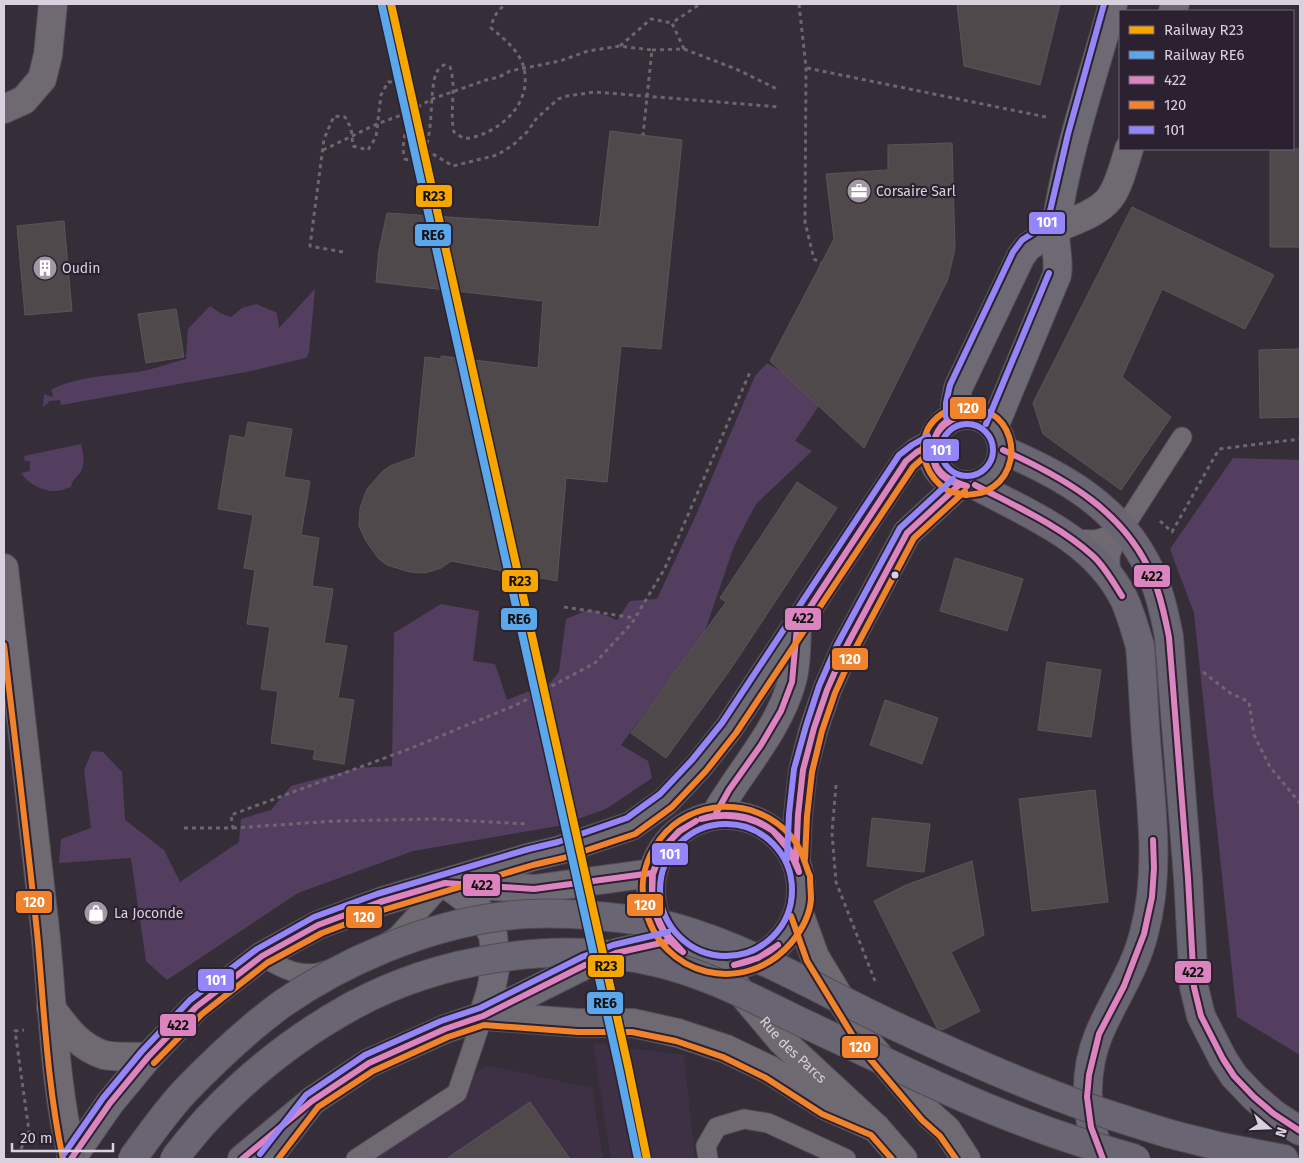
<svg xmlns="http://www.w3.org/2000/svg" width="1304" height="1163" font-family="'Fira Sans',sans-serif">
<style>
.built{fill:#3e3045}
.green{fill:#543e60}
.building{fill:#4f494c;stroke:#5c5557}
.lines{fill:none;stroke-linecap:round;stroke-linejoin:round}
.lane-casing{stroke:#524c55;stroke-width:21}
.street-casing{stroke:#524c55;stroke-width:30}
.secondary-casing{stroke:#524c55;stroke-width:30}
.primary-casing{stroke:#524c55;stroke-width:30}
.highway-casing{stroke:#524c55;stroke-width:30}
.path{stroke:#6c676e;stroke-width:3;stroke-dasharray:4 4;stroke-linecap:butt}
.lane{stroke:#6f6a72;stroke-width:19}
.street{stroke:#6f6a72;stroke-width:28}
.secondary{stroke:#6f6a72;stroke-width:28}
.primary{stroke:#6d6a74;stroke-width:28}
.highway{stroke:#696572;stroke-width:28}
.highway-bridge-casing{stroke:#524c55;stroke-width:30;stroke-linecap:butt}
.highway-bridge{stroke:#696572;stroke-width:28}
.bus-1-casing{stroke:#2c2131;stroke-width:10}
.bus-2-casing{stroke:#2c2131;stroke-width:10}
.bus-3-casing{stroke:#2c2131;stroke-width:10}
.bus-1{stroke:#dc84bf;stroke-width:6}
.bus-2{stroke:#f1832c;stroke-width:6}
.bus-3{stroke:#9486f8;stroke-width:6}
.rail-1-casing{stroke:#2c2131;stroke-width:11}
.rail-2-casing{stroke:#2c2131;stroke-width:11}
.rail-1{stroke:#f7a600;stroke-width:8}
.rail-2{stroke:#5aa8eb;stroke-width:8}
.bus-dot{fill:#d9d1dd;stroke:#2c2131;stroke-width:2}
.labels{text-anchor:middle;stroke-width:4.5;stroke-linejoin:round;paint-order:stroke}
.poi-label{font-size:14px;fill:#d9d1dd;stroke:#2c2131;text-anchor:start}
.street-label{font-size:14px;fill:#d9d1dd;stroke:#2c2131}
.line-badge{stroke:#2c2131;stroke-width:2}
.badge-label{font-size:14px;text-anchor:middle;font-weight:bold;fill:#fff}
.pale-badge-label{font-size:14px;text-anchor:middle;font-weight:bold;fill:#111}
</style>
<rect width="100%" height="100%" fill="#352e38"/>
<path class="built" d="M593,1043L684,1055L695,1159H611Z
M486,1065L592,1088L603,1159H354Z"/>
<path class="green" d="M315,289L309,353L306,358L246,372L61,405L60,400L50,401L43,407L44,394L52,397L53,394L51,390C77,376 109,376 138,372C154,369 170,363 186,359L188,329L210,306L220,313L231,317L242,308L256,304L277,313L279,328Z
M767,363L825,397L795,441L812,451L756,504L734,546L705,631L621,745L648,761L652,778L606,809L558,826L413,851L298,893L167,980L146,961L131,858L59,863L61,839L91,828L84,770L92,751L103,752L122,772L125,820L164,850L180,882L239,842L241,819L271,810L291,786L358,768L392,766L394,633L441,604L479,611L473,661L495,664L507,700L550,683L559,672L566,619L590,609L617,620L630,601L657,599L696,515L755,376Z
M81,444C83,452 85,462 82,469C79,477 73,477 71,487C67,488 61,491 56,491C44,492 27,483 21,473L30,471V461H25L24,456Z
M1233,458L1300,460V1055L1237,1017L1194,613L1170,549Z"/>
<path class="building" d="M957,4H1060L1040,85L964,66Z
M610,131L682,140L661,349L621,346L607,482L566,478L557,581L451,561L441,568L425,573L410,572L387,565L378,558L366,541L359,526L360,508L367,489L382,472L390,466L415,457L425,357L441,359V356L538,368L543,301L376,282L379,250L387,213L599,227Z
M952,143L955,248L948,279L864,448L770,361L834,239L826,174L888,170V145Z
M1270,149H1300V247H1270Z
M1132,207L1274,275L1245,329L1162,289L1122,377L1171,417L1121,490L1043,434L1033,403Z
M64,221L72,311L25,315L17,226Z
M176,309L184,357L146,363L138,314Z
M1300,349V417L1260,418L1259,350Z
M248,422L292,429L284,477L310,481L301,535L319,538L312,586L333,589L324,643L347,646L338,698L354,700L344,764L313,759L315,750L271,743L278,691L261,689L270,627L247,624L255,570L244,568L253,515L218,509L230,435L245,438Z
M797,482L837,508L730,670L666,758L631,733L726,602L720,598Z
M955,558L1023,579L1007,631L940,611Z
M1047,662L1101,670L1091,737L1038,730Z
M885,700L938,718L922,764L870,745Z
M1095,790L1108,902L1032,911L1019,799Z
M872,818L930,824L924,872L867,866Z
M972,861L984,935L951,952L980,1011L942,1030L937,1028L874,901L906,885Z
M530,1102L570,1159H446Z"/>
<g class="lines">
<defs>
<path id="lane" d="M1072,538C1094,542 1104,540 1122,528
M1110,577V556L1115,541L1182,437
M389,941L397,936L444,884
M262,956C282,969 303,980 328,970
M356,1159L457,1093L483,1016
M708,1159L706,1146L717,1127L744,1119L768,1123L846,1159"/>
<path id="street" d="M1173,11L1175,4
M4,109L24,100L42,79L48,55L53,4
M1055,229C1072,221 1097,214 1109,199C1119,187 1124,164 1129,149"/>
<g id="secondary">
<path d="M4,568C17,689 32,809 45,929C53,1005 54,1083 72,1157"/>
<path d="M799,913L815,957L866,1041L929,1114L947,1130L966,1159"/>
<path id="s1" d="M719,966L782,1041L876,1128L903,1159"/>
<path d="M51,1008C66,1028 79,1047 104,1055C117,1058 134,1056 148,1057"/>
<path d="M483,1016L579,1023H633L678,1033L726,1049L770,1070L826,1106L876,1128"/>
</g>
<path id="primary" d="M932 450a35 35 0 1 1 70 0a35 35 0 1 1-70 0Z
M955,417V404L958,388L1021,256L1028,247L1055,229
M994,427L1057,275C1060,259 1053,242 1056,226C1067,151 1093,77 1113,4
M651 890a75 75 0 1 1 150 0a75 75 0 1 1-150 0Z
M715,815C740,771 779,730 792,681C797,664 796,645 797,627
M796,859L798,815L803,770L814,728L827,690L845,649L907,533L959,485
M445,883L477,907L493,935L496,964L491,990L483,1016
M462,884L534,889L652,873
M71,1159L110,1103L148,1057L196,1007L262,956L318,925L380,902L531,857L560,850L631,826L666,801L699,766L729,728L906,461L917,452L932,444
M267,1159L312,1101L369,1063L445,1029L483,1016L585,965L616,953L670,941"/>
<path id="highway" d="M1003,450C1059,474 1115,504 1145,561C1158,584 1164,611 1169,637L1188,878L1194,987L1201,1016L1223,1059L1234,1076L1254,1097L1274,1114L1300,1131
M975,485C1030,515 1094,539 1124,599C1131,614 1135,630 1140,646C1143,681 1144,717 1147,752C1152,813 1160,874 1144,933C1135,970 1113,1000 1099,1034C1089,1058 1086,1086 1089,1112C1092,1128 1095,1145 1103,1159
M1170,1134L1222,1147L1284,1159
M71,1159L72,1157
M242,1159L312,1101"/>
</defs>
<use href="#lane" class="lane-casing"/>
<use href="#street" class="street-casing"/>
<use href="#secondary" class="secondary-casing"/>
<use href="#primary" class="primary-casing"/>
<use href="#highway" class="highway-casing"/>
<path class="path" d="M799,4L806,67L805,222L814,259L821,263
M620,46L651,19L672,23
M684,49L672,23L700,4
M652,50L684,49L736,69L779,90
M807,68L1046,117
M323,150L377,124L407,113L432,99L486,80L499,77L510,71L560,61L588,51L620,46L652,50L643,135
M426,150L453,166L497,155L513,145L528,131L536,119L558,99L567,96L595,92L780,107
M343,252L310,246L324,139L334,116L345,117L351,128L353,146L368,150L376,137L381,95L388,82H398C403,92 405,102 407,112C410,128 399,142 405,159C441,170 425,87 438,70C439,68 442,66 444,65L450,67C457,88 449,111 454,132C457,134 461,137 464,138C470,139 478,136 483,134C507,124 528,102 525,75C524,55 506,40 491,28C493,17 497,11 506,4
M1160,521L1172,532L1219,449L1300,439
M564,607L635,618
M1203,672L1230,693L1249,702L1254,735L1270,767L1300,803
M836,785L832,833L836,882L875,981
M184,828H233L231,815L409,749L516,705L595,663L632,623L665,568L750,372
M233,828L335,821L435,819L528,824
M21,1149L29,1131L15,1031L24,1030"/>
<use href="#lane" class="lane"/>
<use href="#street" class="street"/>
<use href="#secondary" class="secondary"/>
<use href="#primary" class="primary"/>
<use href="#highway" class="highway"/>
<defs>
<path id="highway-bridge" d="M132,1159C149,1136 166,1111 186,1090C216,1059 248,1029 282,1004C342,962 426,926 498,917C531,912 565,913 597,916C622,918 649,921 673,927C752,949 824,993 897,1027C961,1057 1026,1086 1092,1109C1118,1118 1144,1126 1170,1134
M174,1159C186,1144 198,1128 212,1114C252,1072 301,1034 352,1006C440,958 556,940 655,962C713,975 764,1005 818,1030C889,1063 960,1099 1034,1126C1067,1139 1102,1149 1136,1159"/>
</defs>
<use href="#highway-bridge" class="highway-bridge-casing"/>
<use href="#highway-bridge" class="highway-bridge"/>
<defs>
<path id="bus-1" d="M1003,450C1065,478 1126,512 1153,578C1161,597 1165,617 1169,637L1188,878L1194,987L1201,1016L1223,1059L1234,1076L1254,1097L1274,1114L1300,1131
M933,456C936,474 951,481 967,486
M933,456C934,475 950,483 967,486
M933,456C931,440 939,420 957,417
M933,456C932,436 939,426 957,417
M975,485C1015,506 1059,525 1093,556C1105,567 1113,582 1122,596
M715,815L729,790L761,745L781,711L792,682L797,627L906,461L917,452L932,444
M701,819C725,811 754,815 773,831
M701,819C727,812 751,816 773,831
M773,831C786,842 795,856 799,872
M773,831L789,850L799,872
M666,845L679,831L696,821
M666,845L680,831L696,821
M796,859L798,815L803,770L814,728L827,690L845,649L907,533L959,485
M652,898V877L660,855
M652,898L653,872L660,855
M655,912L664,931L683,952
M655,912C659,927 669,943 683,952
M734,965L758,958L778,945
M734,965C751,962 765,956 778,945
M71,1159L110,1103L148,1057L196,1007L262,956L318,925L380,902L445,883L534,889L652,873
M242,1159L312,1101L369,1063L445,1029L483,1016L585,965L616,953L670,941
M1103,1159L1091,1127L1087,1097L1089,1075L1099,1034L1124,986L1144,934L1152,897L1154,868L1153,840"/>
<path id="bus-2" d="M965,495C959,493 952,493 947,490C928,478 918,454 926,433C930,422 942,411 954,409C1015,396 1030,471 986,491C981,494 973,494 967,495
M4,645C15,741 27,837 37,932C44,1008 47,1084 63,1159
M805,859L807,816L812,772L822,731L835,693L853,653L914,538L965,491
M809,874C804,860 800,845 789,834C754,796 691,798 660,839C645,859 639,883 645,907C660,977 745,997 791,943C801,931 810,915 811,899C811,892 810,884 810,876
M791,916L807,961L859,1046L922,1120L940,1136L956,1159
M154,1063L202,1014L267,963L322,933L383,910L533,865L563,858L635,834L672,807L706,771L736,733L913,467L922,459L936,452
M278,1159L318,1107L373,1071L448,1037L484,1025L578,1032H632L676,1041L723,1057L766,1078L822,1114L871,1135L892,1159"/>
<path id="bus-3" d="M946,417V403L950,385L1013,252L1022,240L1047,224L1068,134L1104,4
M986,424L1049,273
M941 450a26 26 0 1 1 52 0a26 26 0 1 1-52 0Z
M660 890a66 66 0 1 1 132 0a66 66 0 1 1-132 0Z
M787,859L789,814L794,769L806,726L819,686L837,645L900,528L953,479
M64,1154L103,1098L142,1051L190,1000L257,949L314,917L377,894L529,849L558,842L627,818L660,794L692,760L722,723L899,455L912,445L928,436
M260,1154L306,1095L365,1055L441,1021L480,1008L582,957L613,945L668,932"/>
</defs>
<use href="#bus-1" class="bus-1-casing"/>
<use href="#bus-2" class="bus-2-casing"/>
<use href="#bus-3" class="bus-3-casing"/>
<use href="#bus-1" class="bus-1"/>
<use href="#bus-2" class="bus-2"/>
<use href="#bus-3" class="bus-3"/>
<defs>
<path id="rail-1" d="M391,4L628,1066L647,1159"/>
<path id="rail-2" d="M382,6L619,1068L638,1159"/>
</defs>
<use href="#rail-1" class="rail-1-casing"/>
<use href="#rail-2" class="rail-2-casing"/>
<use href="#rail-1" class="rail-1"/>
<use href="#rail-2" class="rail-2"/>
</g>
<defs>
<symbol id="office-disc" viewBox="-11 -11 22 22"><circle r="9.5" fill="#a098a3" stroke="#2c2131"/><path d="M-6-3h4V-5.5h4V-3h4V5H-6ZM-1-4.5V-3h2v-1.5ZM-6 0V1H6V0Z" fill="#fff"/></symbol>
<symbol id="building-disc" viewBox="-11 -11 22 22"><circle r="9.5" fill="#a098a3" stroke="#2c2131"/><path d="M-4-6H4V6H1V3H-1V6H-4ZM-2.5-4.3h1.7v1.8h-1.7ZM.8-4.3h1.7v1.8H.8ZM-2.5-1h1.7V.8h-1.7ZM.8-1h1.7V.8H.8Z" fill="#fff"/></symbol>
<symbol id="shop-disc" viewBox="-11 -11 22 22"><circle r="9.5" fill="#a098a3" stroke="#2c2131"/><path d="M-5-2.5h2.3a2.7 3.5 0 0 1 5.4 0H5L5.5 6h-11ZM-1.5-2.5h3a1.5 2.3 0 0 0-3 0Z" fill="#fff"/></symbol>
</defs>
<g fill-rule="evenodd">
<use href="#office-disc" x="845" y="177" width="28" height="28"/>
<use href="#building-disc" x="31" y="254" width="28" height="28"/>
<use href="#shop-disc" x="82" y="899" width="28" height="28"/>
</g>
<circle class="bus-dot" cx="895" cy="575" r="4.5"/>
<g class="labels">
<g class="poi-label">
<text x="876" y="196">Corsaire Sarl</text>
<text x="62" y="273">Oudin</text>
<text x="114" y="918">La Joconde</text>
</g>
<g class="street-label">
<text dy="5" stroke="none"><textPath href="#s1" startOffset="112">Rue des Parcs</textPath></text>
</g>
</g>
<g class="line-badge">
<rect x="415" y="184" width="38" height="24" rx="5" fill="#f7a600"/>
<rect x="1028" y="211" width="38" height="24" rx="5" fill="#9486f8"/>
<rect x="414" y="223" width="38" height="24" rx="5" fill="#5aa8eb"/>
<rect x="949" y="396" width="38" height="24" rx="5" fill="#f1832c"/>
<rect x="922" y="438" width="38" height="24" rx="5" fill="#9486f8"/>
<rect x="1133" y="564" width="38" height="24" rx="5" fill="#dc84bf"/>
<rect x="501" y="569" width="38" height="24" rx="5" fill="#f7a600"/>
<rect x="784" y="607" width="38" height="24" rx="5" fill="#dc84bf"/>
<rect x="500" y="607" width="38" height="24" rx="5" fill="#5aa8eb"/>
<rect x="831" y="647" width="38" height="24" rx="5" fill="#f1832c"/>
<rect x="651" y="842" width="38" height="24" rx="5" fill="#9486f8"/>
<rect x="462" y="873" width="39" height="24" rx="5" fill="#dc84bf"/>
<rect x="15" y="890" width="38" height="24" rx="5" fill="#f1832c"/>
<rect x="626" y="893" width="38" height="24" rx="5" fill="#f1832c"/>
<rect x="345" y="905" width="38" height="24" rx="5" fill="#f1832c"/>
<rect x="587" y="954" width="38" height="24" rx="5" fill="#f7a600"/>
<rect x="1174" y="960" width="38" height="24" rx="5" fill="#dc84bf"/>
<rect x="197" y="968" width="38" height="24" rx="5" fill="#9486f8"/>
<rect x="586" y="991" width="38" height="24" rx="5" fill="#5aa8eb"/>
<rect x="159" y="1013" width="38" height="24" rx="5" fill="#dc84bf"/>
<rect x="841" y="1035" width="38" height="24" rx="5" fill="#f1832c"/>
</g>
<g class="badge-label">
<text x="1047" y="227">101</text>
<text x="968" y="413">120</text>
<text x="941" y="455">101</text>
<text x="850" y="664">120</text>
<text x="670" y="859">101</text>
<text x="34" y="907">120</text>
<text x="645" y="910">120</text>
<text x="364" y="922">120</text>
<text x="216" y="985">101</text>
<text x="860" y="1052">120</text>
</g>
<g class="pale-badge-label">
<text x="434" y="201">R23</text>
<text x="433" y="240">RE6</text>
<text x="1152" y="581">422</text>
<text x="520" y="586">R23</text>
<text x="803" y="623">422</text>
<text x="519" y="624">RE6</text>
<text x="482" y="890">422</text>
<text x="606" y="971">R23</text>
<text x="1193" y="977">422</text>
<text x="605" y="1008">RE6</text>
<text x="178" y="1030">422</text>
</g>
<rect width="1304" height="1163" fill="none" stroke="#d9d1dd" stroke-width="10"/>
<rect x="1119" y="10" width="175" height="140" fill="#2c2131" stroke="#716776"/>
<rect x="1129" y="26" width="25" height="8" fill="#f7a600" stroke="#716776"/>
<text x="1164" y="35" font-size="15" fill="#d9d1dd">Railway R23</text>
<rect x="1129" y="51" width="25" height="8" fill="#5aa8eb" stroke="#716776"/>
<text x="1164" y="60" font-size="15" fill="#d9d1dd">Railway RE6</text>
<rect x="1129" y="76" width="25" height="8" fill="#dc84bf" stroke="#716776"/>
<text x="1164" y="85" font-size="15" fill="#d9d1dd">422</text>
<rect x="1129" y="101" width="25" height="8" fill="#f1832c" stroke="#716776"/>
<text x="1164" y="110" font-size="15" fill="#d9d1dd">120</text>
<rect x="1129" y="126" width="25" height="8" fill="#9486f8" stroke="#716776"/>
<text x="1164" y="135" font-size="15" fill="#d9d1dd">101</text>
<g transform="translate(1269 1128) rotate(109)" stroke="#2c2131" stroke-width="4" paint-order="stroke">
<path d="M0-4L9 19L0 12L-9 19Z" fill="#d9d1dd"/>
<text y="-8" font-size="14" font-weight="bold" text-anchor="middle" fill="#d9d1dd">N</text>
</g>
<path d="M12 1143v8h101v-8" fill="none" stroke="#d9d1dd" stroke-width="2.5"/>
<text x="20" y="1143" font-size="15" fill="#d9d1dd" stroke="#2c2131" stroke-width="4" paint-order="stroke">20 m</text>
</svg>
